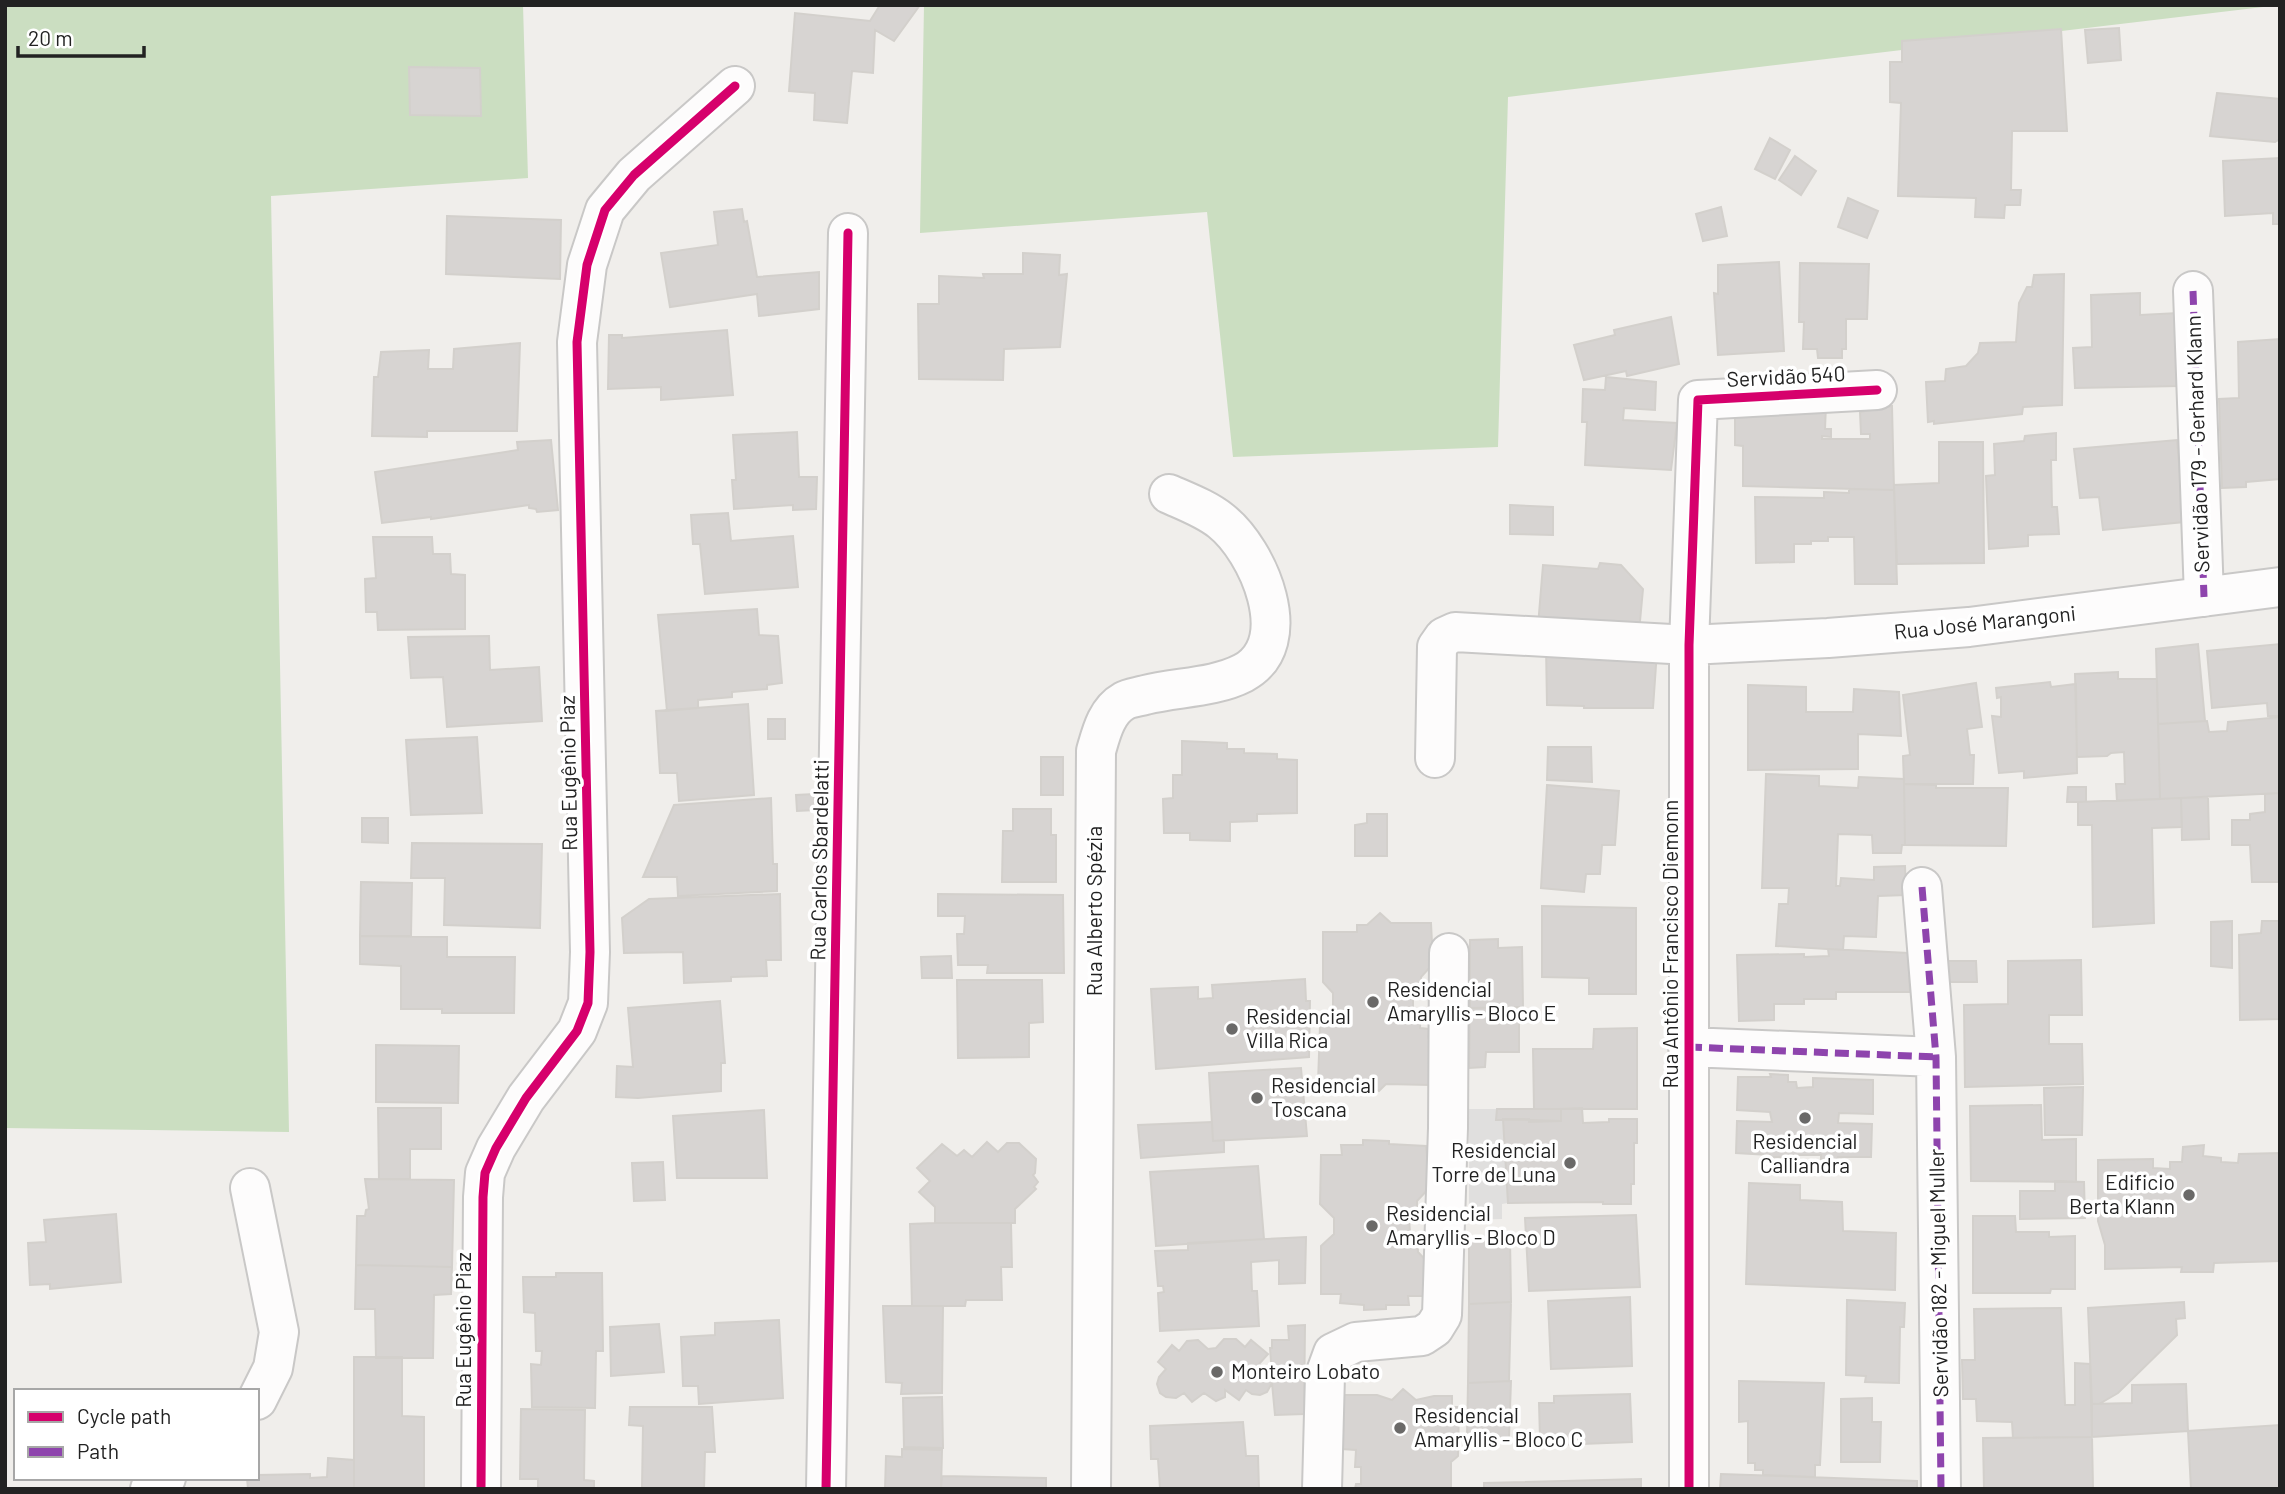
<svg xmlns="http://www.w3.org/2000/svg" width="2285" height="1494" font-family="Barlow,sans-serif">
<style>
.forest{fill:#cbdec1}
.parking{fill:#e0dfde}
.building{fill:#d7d4d2;stroke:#d3d0cc;stroke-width:2}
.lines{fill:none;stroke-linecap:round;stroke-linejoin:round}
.minor-casing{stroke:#c9c8c7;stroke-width:42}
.minor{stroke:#fdfcfc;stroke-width:38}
.quiet{stroke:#8e44ad;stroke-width:7;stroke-dasharray:14 7;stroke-linecap:butt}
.cycleway-casing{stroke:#fff;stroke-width:13}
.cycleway{stroke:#d6006c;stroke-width:9}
.poi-dot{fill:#6a6968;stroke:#fff;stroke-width:2.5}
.labels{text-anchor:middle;stroke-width:7;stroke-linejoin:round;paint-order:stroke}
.street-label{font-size:21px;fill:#222;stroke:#fff}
.poi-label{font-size:21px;fill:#222;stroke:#fff;text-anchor:start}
</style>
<rect width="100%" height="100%" fill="#f0eeeb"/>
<path class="forest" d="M5,5H523L528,178L271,196L289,1132L5,1128Z
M924,5H2280L1508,97L1498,447L1233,457L1207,212L920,233Z"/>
<path class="parking" d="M1469,1109H1497L1496,1120L1503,1119L1508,1203L1502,1204V1219L1469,1220Z"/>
<path class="building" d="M880,5H920L894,41L875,30L873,73L852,71L847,123L814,120L815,93L789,91L795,13L870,21Z
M2119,28L2121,60L2088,63L2085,30Z
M2061,29L2067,131H2012L2011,190H2021L2020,205H2005L2004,218L1975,217L1976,198L1898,196L1901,103L1890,102V62H1902V41Z
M409,67L480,68L481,116L410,115Z
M2217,93L2280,99V139L2275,142L2210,136Z
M1770,138L1790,150L1775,179L1755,169Z
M1795,156L1816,171L1801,195L1779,180Z
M2280,158V224H2273V213L2225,216L2223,161Z
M1848,198L1878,211L1867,238L1838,227Z
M1721,207L1727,236L1703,241L1696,214Z
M742,209L744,222L747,221L757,277L819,272V309L759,316L757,294L670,307L661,253L718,245L714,212Z
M447,216L561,220L560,279L446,274Z
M1023,253L1060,255L1059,275L1067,274L1060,347L1004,349L1003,380L919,379L918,304H939V276L984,278L983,274H1023Z
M1779,262L1784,351L1718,355L1714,293L1718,294V265Z
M1800,263L1869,264L1867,319H1846V349H1842V358H1818L1817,349H1803L1804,322H1799Z
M2064,274L2062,405L2023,407L2022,414L1934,424V421L1928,422L1926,382L1945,381L1946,369L1966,366L1978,353L1980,343L2016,342L2019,303L2027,287H2032L2034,275Z
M2140,293V315L2178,313L2179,386L2075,388L2073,348L2092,347L2091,295Z
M1671,317L1679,364L1627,376L1626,371L1584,380L1574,345L1615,335L1614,330Z
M727,330L733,395L661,400V387L608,389L609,335H622V338Z
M2280,339V479L2246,482V487L2222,488L2219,399L2239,398L2238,342Z
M520,343L517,431H427V437L372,436L374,377H378L381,352L429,350L428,369H453L454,349Z
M1606,377L1656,382L1655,410L1624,408L1623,420L1677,423L1671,470L1585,465L1587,422H1582L1583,389L1605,390Z
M1826,405L1825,429H1831V437L1822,436V439H1870V434H1861L1860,412L1892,406L1894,490L1743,486V446L1735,445V411Z
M797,432L799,477H817L816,509L793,510V505L734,509L732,480H736L733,435Z
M2056,433V460H2051L2052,507H2057L2059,534L2028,535V546L1989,549L1986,476L1995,475L1994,444L2024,441L2025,436Z
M551,440L558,510L537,512L536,509L529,508V505L431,519V517L382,523L375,472L518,450L517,442Z
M2177,440L2184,522L2103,530L2099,497L2080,498L2074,449Z
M1939,442H1983L1984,563L1897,564L1894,485L1939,483Z
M1849,489L1894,490L1897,584H1855L1854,537H1828V541H1811V544H1794V562L1756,563L1755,497L1824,498V492L1849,493Z
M1510,505L1553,507V535L1510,534Z
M728,513L731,541L793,536L798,587L705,594L700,544H693L691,515Z
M373,537H432L433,554H450L451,574L465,575V629L378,630L377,612H366L365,579L376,578Z
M1600,563L1621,565L1643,589L1639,632L1538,626L1543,565L1598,569Z
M757,609L759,635L778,636L782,683L767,685V689L732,692V697L698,700V708L667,711L658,615Z
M489,636L490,670L539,667L542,721L447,727L443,677L411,678L408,637Z
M2198,644L2205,721L2158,724L2156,649Z
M2280,644V716H2268L2267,703L2212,708L2207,651Z
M1546,646L1657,651L1653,708H1584V706L1547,705Z
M2118,672V679H2157L2160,799L2117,801L2116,784H2125L2124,752L2111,753L2107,756L2077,757L2075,674Z
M2050,682L2051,687L2076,684L2077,773L2024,778V771L1999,773L1992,716L2001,717V697L1997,698L1996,688Z
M1976,683L1982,727L1967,729L1970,755H1974L1973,784H1904L1903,756L1910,755L1903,695Z
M1748,685L1806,687V712H1853L1854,689L1899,692L1901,736L1858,734V769L1748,770Z
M748,704L754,795L679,801L677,773H660L656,711Z
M2280,717V793L2160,799L2158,724L2207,721L2209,732L2227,731L2228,722Z
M768,719H785V739H768Z
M477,737L482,813L411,815L406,740Z
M1182,741L1227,743V749H1244V753L1277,754V759L1297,760V813L1257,814V821L1230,822V841L1190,840V833H1164L1163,799L1173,798V775H1182Z
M1548,747H1591L1592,782L1547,780Z
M1041,757H1063V795H1041Z
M1766,774L1819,776V786L1858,788L1859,777L1904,779L1905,845H1902L1901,853H1873L1872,835L1838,834L1836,886H1840L1841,878L1874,880V867L1905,866L1906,895L1878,896L1876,937L1844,936L1843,950L1776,946L1779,904H1788L1789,888H1762Z
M1904,784L1936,785V788H2008L2006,846L1905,845Z
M1547,785L1619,791L1615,845H1602L1600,874H1586L1584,892L1541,888Z
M2068,787H2086V802H2067Z
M2280,793V882H2252L2250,845H2232V820H2250V814L2265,812V794Z
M814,794L815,810L797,811L796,795Z
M2208,797L2209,839L2182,840L2181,798Z
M771,798L773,864H777V891L678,896L677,877H643L674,805Z
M2181,798L2182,827L2152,828L2154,923L2093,927L2092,825H2078V802Z
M1013,809H1051V835H1056V882H1002L1003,831H1013Z
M1367,814H1387V856H1355V825L1367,823Z
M362,818H388V843L362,842Z
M412,843L542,844L540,928L444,925L445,878H411Z
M361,882L412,883L411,936H360Z
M780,894L781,960H766L767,976L731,977V981L684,983L683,952L624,953L622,918L649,899Z
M938,894L1063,895L1064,973H987L988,965H958L957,934H964L965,916H938Z
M1542,906L1636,908V994H1589V978L1542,977Z
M1380,913L1391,923H1431L1433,964L1421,977V994L1413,995V1010L1421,1011L1420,1028L1429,1029L1428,1037L1433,1043L1430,1085L1386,1084L1379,1091L1367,1083H1318L1320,1026L1333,1014V993L1323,982V932H1357V925H1367Z
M2232,921V968L2211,966V922Z
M2262,921H2280V1019L2240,1020L2239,935L2261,933Z
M360,936L447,937V957H515L514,1013H442V1009H401V966L360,964Z
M1498,939V948L1522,947L1523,1007L1470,1008V940Z
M1828,949L1908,953L1910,992H1836V999H1804V1004H1774V1020L1739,1021L1737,955L1804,954V957L1829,956Z
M951,956L952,978H922L921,957Z
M2081,960L2082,1015H2049V1044H2082L2083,1084L1965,1087L1964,1005L2008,1004V961Z
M1947,961H1976L1977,982H1948Z
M1305,979L1306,1001H1310L1309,1057L1156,1069L1151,989L1198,987V999L1213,998L1212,985Z
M957,980H1042L1043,1022L1029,1023V1057L958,1058Z
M720,1001L725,1063H721V1091L638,1098L616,1097L617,1066L633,1067L628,1008Z
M1519,1007V1052H1486L1485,1067L1469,1068L1470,1008Z
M1637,1028V1109H1534L1533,1049H1593L1594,1029Z
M376,1045L459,1046L458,1103L376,1102Z
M1301,1068L1307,1136L1213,1141L1209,1073Z
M1770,1074L1788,1075V1082H1796L1797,1088L1813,1087V1078L1873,1080V1114L1839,1113L1838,1123L1872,1124L1871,1157H1838L1837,1160L1821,1159V1155H1784V1157H1770V1155L1736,1153L1737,1121L1772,1122L1770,1112L1737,1110L1738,1077H1771Z
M2083,1087L2082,1135H2045L2044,1088Z
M2041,1105L2042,1140L2076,1139V1182L1971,1181L1970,1106Z
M378,1108H441V1149H410V1179H379Z
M1582,1108L1583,1123L1609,1122V1119H1637V1143H1634V1184H1631V1204H1603V1202L1508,1203L1503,1119L1561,1121V1109Z
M1497,1109H1561V1121L1529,1122V1119L1496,1120Z
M764,1110L767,1178H677L673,1116Z
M1212,1122L1213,1141L1224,1140V1152L1141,1158L1138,1125Z
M1363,1140L1389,1141V1144L1426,1146L1427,1156H1432L1431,1186L1417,1201V1217L1409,1218L1410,1233H1417L1418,1252L1431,1266V1296H1408L1409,1305H1386V1309L1364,1310V1305L1340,1303L1341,1294H1321V1246L1334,1234V1218L1320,1204L1321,1155H1342L1341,1145H1363Z
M987,1142L998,1152L1007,1143H1019L1036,1159L1035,1173L1033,1175L1038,1182L1034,1187L1036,1189L1015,1209V1223H935V1207L919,1192L930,1181L917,1168L942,1144L957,1156L964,1150L972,1157Z
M2204,1145L2203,1156L2221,1158V1162L2238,1163L2239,1154L2280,1153V1261L2214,1263L2213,1272H2181L2182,1267L2105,1269V1245L2098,1221V1160L2153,1159V1168L2170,1169V1162H2182L2183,1147Z
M663,1162L665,1200L634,1201L632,1163Z
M1258,1166L1264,1239L1156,1246L1150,1172Z
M365,1179L454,1180L452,1267L356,1265L357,1216H365L366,1210L369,1209Z
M2055,1181L2084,1182L2085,1218L2020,1219V1191H2055Z
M1749,1183L1800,1185V1200L1842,1202L1843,1231L1896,1233L1895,1290L1746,1284Z
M116,1214L121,1282L50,1289V1284L30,1285L28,1243L46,1242L44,1220Z
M1636,1215L1640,1287L1529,1291L1525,1218Z
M1973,1216H2015L2016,1232H2049V1237L2075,1236V1289H2051L2050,1293H1973Z
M935,1223H1011L1012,1267H1001L1002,1300H966L965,1306H912L910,1224Z
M1306,1237L1305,1283L1279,1284V1260L1251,1262L1252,1291H1257L1259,1326L1160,1331L1158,1293L1164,1292L1163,1286H1158L1155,1251L1188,1250V1243Z
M1510,1238L1511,1302L1469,1304V1240Z
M356,1265L452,1267L451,1294L434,1295L433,1358H376L375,1309H355Z
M556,1273H602L603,1351H596L595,1408L532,1407L531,1364L541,1365L542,1351H536L535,1313L524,1312L523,1277H556Z
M1630,1297L1632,1366L1551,1369L1548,1301Z
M1847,1300L1905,1303L1904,1327H1900L1899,1383L1865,1382L1866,1376L1846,1375Z
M1511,1302L1509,1381L1468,1383L1469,1304Z
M2184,1302L2185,1318L2176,1319L2177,1335L2118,1393L2099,1404H2092L2088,1308Z
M883,1306H943L942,1393L901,1394L902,1383L886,1382Z
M2061,1308L2065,1405H2075V1363L2090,1364L2092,1437L2013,1438L2012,1422L1977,1421L1976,1399H1963L1962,1360H1975L1974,1309Z
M779,1320L783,1398L699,1404L698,1386H683L681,1337L715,1335V1323Z
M659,1324L664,1372L611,1376L610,1327Z
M1305,1325L1304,1414L1275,1415L1272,1383L1267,1392L1260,1395L1252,1394L1246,1390L1239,1400L1225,1390V1397L1216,1401L1204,1393L1192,1402L1184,1393L1176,1398L1166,1397L1160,1393L1157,1384L1159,1377L1166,1369L1158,1362L1172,1345L1179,1351L1187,1341L1198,1340L1208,1349L1216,1348L1224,1339H1236L1245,1347L1251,1340L1268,1354L1259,1364L1272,1374L1270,1348H1272V1340H1289L1288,1326Z
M354,1357H402V1416L424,1417V1489H354Z
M1511,1381L1509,1438L1467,1437L1468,1383Z
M1739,1381L1824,1383L1820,1465H1815V1477L1763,1475V1470H1755V1463H1748V1421L1739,1422Z
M2186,1384L2188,1431L2092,1437V1404L2132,1403V1385Z
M1403,1389L1416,1400L1434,1396H1452V1407H1459L1458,1456L1451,1462V1489H1355L1356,1484H1361V1467H1355L1356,1450L1342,1449L1341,1395H1377L1392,1400Z
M1630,1394L1632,1442L1556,1445L1555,1439L1540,1438L1539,1403H1554V1396Z
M942,1397L943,1448L904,1447L903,1398Z
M1872,1398V1422H1881L1880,1462H1841V1399Z
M630,1407H712L715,1452H705L704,1489H642L643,1426L629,1425Z
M521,1409L585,1410L584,1480L594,1481V1489H538V1479H520Z
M1243,1422L1246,1456H1258L1259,1489H1160L1158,1459H1151L1150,1426Z
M2280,1425V1489H2191L2188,1431Z
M2092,1437L2093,1489H1984L1983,1438Z
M902,1449L942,1450L941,1489H885L886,1456L902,1457Z
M328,1458L354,1460V1489H248L247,1478H257V1475L310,1474V1478L327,1477Z
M1721,1474L1917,1481V1489H1720Z
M942,1476L1046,1478V1489H941Z
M1641,1479V1489H1484V1483Z"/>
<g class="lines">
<defs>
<path id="minor" d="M2193,291L2204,597
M1435,758L1437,647L1444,637L1455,632L1689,645L1828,638L1969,627L2280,587
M1922,887L1936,1057L1941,1489
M1688,1047L1936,1057
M250,1188L279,1332L273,1368L257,1400
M150,1489L166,1478
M481,1489L483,1197L485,1173L496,1148L526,1098L577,1031L588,1003L590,952L577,342L587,265L605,210L634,175L735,86
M826,1489L848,233
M1091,1489L1096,751C1101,734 1106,711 1124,701C1129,698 1138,697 1145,695C1176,687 1214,688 1243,673C1299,643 1258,550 1221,521C1206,509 1187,502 1169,494
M1322,1489L1325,1375L1333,1353L1356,1342L1422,1336L1434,1328L1442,1315L1448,1128L1449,953
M1689,1489V645L1698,400L1877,390"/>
</defs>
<use href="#minor" class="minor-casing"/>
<use href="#minor" class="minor"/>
<path class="quiet" d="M2193,291L2204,597
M1922,887L1936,1057L1941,1489
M1688,1047L1936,1057"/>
<defs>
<path id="cycleway" d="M481,1489L483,1197L485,1173L496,1148L526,1098L577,1031L588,1003L590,952L577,342L587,265L605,210L634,175L735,86
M826,1489L848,233
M1689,1489V645L1698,400L1877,390"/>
</defs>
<use href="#cycleway" class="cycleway-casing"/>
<use href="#cycleway" class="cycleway"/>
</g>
<g class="poi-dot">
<circle cx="1373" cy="1002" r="7"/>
<circle cx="1232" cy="1029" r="7"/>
<circle cx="1257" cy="1098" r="7"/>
<circle cx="1805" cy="1118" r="7"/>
<circle cx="1570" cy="1163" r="7"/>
<circle cx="2189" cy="1195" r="7"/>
<circle cx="1372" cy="1226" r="7"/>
<circle cx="1217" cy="1372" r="7"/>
<circle cx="1400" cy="1428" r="7"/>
</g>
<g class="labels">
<g class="street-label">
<text transform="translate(1786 377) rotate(-3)" y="7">Servidão 540</text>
<text transform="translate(2198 444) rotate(-92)" y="7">Servidão 179 - Gerhard Klann</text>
<text transform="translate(1985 623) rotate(-6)" y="7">Rua José Marangoni</text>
<text transform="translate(569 773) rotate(-91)" y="7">Rua Eugênio Piaz</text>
<text transform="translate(820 860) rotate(-89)" y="7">Rua Carlos Sbardelatti</text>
<text transform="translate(1095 911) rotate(-90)" y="7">Rua Alberto Spézia</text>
<text transform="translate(1671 944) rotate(-90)" y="7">Rua Antônio Francisco Diemonn</text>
<text transform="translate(1939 1273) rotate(-91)" y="7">Servidão 182 - Miguel Muller</text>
<text transform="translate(464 1330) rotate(-90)" y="7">Rua Eugênio Piaz</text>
</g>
<g class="poi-label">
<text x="1387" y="997">Residencial<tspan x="1387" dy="24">Amaryllis - Bloco E</tspan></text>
<text x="1246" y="1024">Residencial<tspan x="1246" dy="24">Villa Rica</tspan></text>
<text x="1271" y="1093">Residencial<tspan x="1271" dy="24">Toscana</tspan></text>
<text x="1805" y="1149" text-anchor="middle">Residencial<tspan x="1805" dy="24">Calliandra</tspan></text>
<text x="1556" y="1158" text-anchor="end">Residencial<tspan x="1556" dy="24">Torre de Luna</tspan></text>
<text x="2175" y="1190" text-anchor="end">Edificio<tspan x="2175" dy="24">Berta Klann</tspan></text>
<text x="1386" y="1221">Residencial<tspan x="1386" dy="24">Amaryllis - Bloco D</tspan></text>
<text x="1231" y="1379">Monteiro Lobato</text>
<text x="1414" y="1423">Residencial<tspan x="1414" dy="24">Amaryllis - Bloco C</tspan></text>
</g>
</g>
<rect width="2285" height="1494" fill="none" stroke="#222222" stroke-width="14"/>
<rect x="14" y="1389" width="245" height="91" fill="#ffffff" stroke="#a7a7a7" stroke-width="2"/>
<rect x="28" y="1412" width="35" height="10" fill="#d6006c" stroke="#a7a7a7" stroke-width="2"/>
<text x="77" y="1424" font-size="21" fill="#222222">Cycle path</text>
<rect x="28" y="1447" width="35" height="10" fill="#8e44ad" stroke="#a7a7a7" stroke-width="2"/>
<text x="77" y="1459" font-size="21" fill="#222222">Path</text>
<path d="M18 46v10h126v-10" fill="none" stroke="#222222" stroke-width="3.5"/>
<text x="28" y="46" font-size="21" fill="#222222" stroke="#ffffff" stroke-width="5" paint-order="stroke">20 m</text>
</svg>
